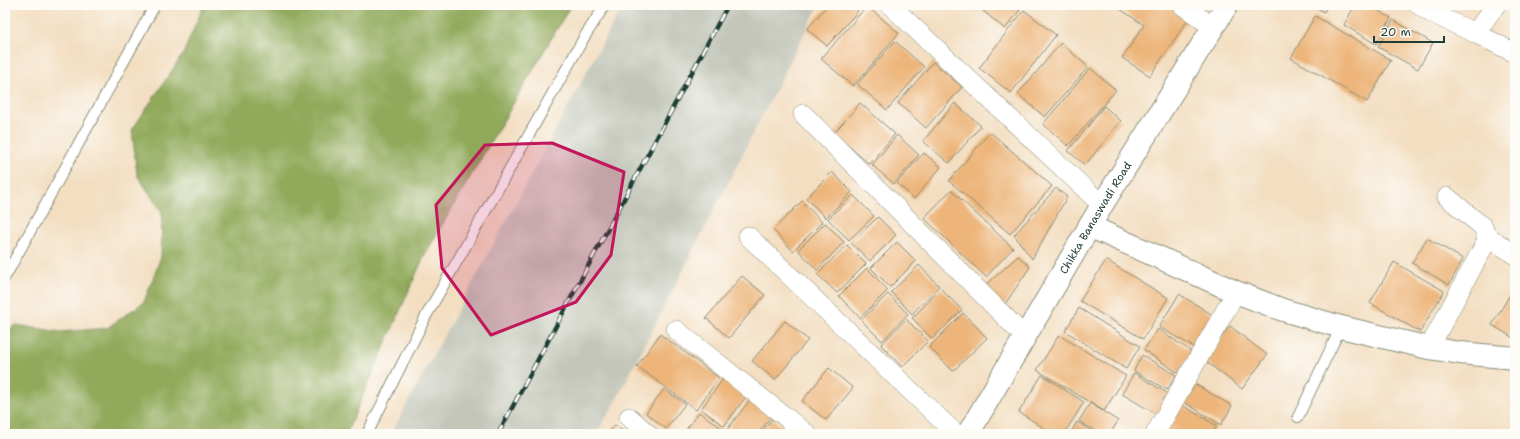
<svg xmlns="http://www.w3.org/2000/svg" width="1520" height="439" font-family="'Shantell Sans',sans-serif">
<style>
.industrial{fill:#c3c6b9}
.forest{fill:#90a95a;stroke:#587347}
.building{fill:#edb57a}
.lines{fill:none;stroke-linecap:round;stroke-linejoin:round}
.lane-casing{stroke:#898e7a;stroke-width:12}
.street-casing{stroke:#898e7a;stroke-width:20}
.secondary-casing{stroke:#898e7a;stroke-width:24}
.lane{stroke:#fff;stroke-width:10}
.street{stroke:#fff;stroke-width:19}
.secondary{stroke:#fff;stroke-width:22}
.rail-casing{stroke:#1f3d34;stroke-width:4.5}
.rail{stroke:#fdfcf7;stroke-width:3;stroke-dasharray:9;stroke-linecap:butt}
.marked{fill:#c2185b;fill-opacity:0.2;stroke:#c2185b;stroke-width:3;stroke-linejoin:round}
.labels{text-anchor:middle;stroke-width:4;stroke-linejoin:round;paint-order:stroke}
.street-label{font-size:11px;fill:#1f3d34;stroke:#fdfcf7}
</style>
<rect width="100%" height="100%" fill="#fdfcf7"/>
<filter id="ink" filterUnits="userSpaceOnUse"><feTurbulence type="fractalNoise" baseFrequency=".025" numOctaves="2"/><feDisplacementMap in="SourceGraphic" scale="8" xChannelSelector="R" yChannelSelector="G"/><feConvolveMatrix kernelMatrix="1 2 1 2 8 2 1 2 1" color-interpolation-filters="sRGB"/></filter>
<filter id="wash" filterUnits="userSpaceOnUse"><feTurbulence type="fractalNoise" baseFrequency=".012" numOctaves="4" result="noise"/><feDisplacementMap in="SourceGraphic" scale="16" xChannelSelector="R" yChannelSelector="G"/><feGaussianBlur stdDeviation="0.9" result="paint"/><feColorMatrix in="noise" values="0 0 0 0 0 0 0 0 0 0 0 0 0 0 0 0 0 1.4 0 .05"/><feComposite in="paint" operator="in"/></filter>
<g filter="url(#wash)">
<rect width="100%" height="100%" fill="#f3dec1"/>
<path class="industrial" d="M623,5H819L616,401L596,434H391Z"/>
<path class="forest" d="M204,5H571L424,256L346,434H5V332L16,325L61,332L107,328L144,302L161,257L162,212L137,175L132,130L183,54Z"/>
<g id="blocks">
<path class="building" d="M828,5H852L858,11L827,46L807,29Z
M976,5H1014L1020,10L1005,29Z
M1114,5H1169L1189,18L1150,76L1122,58L1144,25Z
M1312,5H1328L1324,12Z
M1355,5H1369L1391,18L1376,44L1344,25Z
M867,6L899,33L853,86L821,59Z
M1024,10L1056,35L1011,93L979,68Z
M1315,16L1391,60L1367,102L1291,58Z
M1393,20L1433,43L1418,69L1378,47Z
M895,41L924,67L887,110L857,84Z
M1061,43L1088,67L1045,117L1018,94Z
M933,62L962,87L926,128L898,103Z
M1090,68L1116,90L1068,146L1043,124Z
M860,103L895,134L869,164L834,133Z
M955,103L981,126L949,163L923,141Z
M1104,106L1121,121L1085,165L1068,151Z
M990,132L1052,186L1010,234L949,181Z
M897,135L919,155L894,184L872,165Z
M924,153L941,167L914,199L897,183Z
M832,172L852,192L826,218L806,198Z
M1056,188L1067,197L1032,259L1014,235Z
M951,190L1013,248L986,277L924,218Z
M853,195L874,216L849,240L828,219Z
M802,201L822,222L793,251L773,230Z
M878,217L896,235L870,261L851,243Z
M825,223L844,242L817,270L798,250Z
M1427,238L1463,259L1449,285L1412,263Z
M897,242L916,261L890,287L871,268Z
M847,245L866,264L837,293L817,274Z
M1018,256L1030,267L1003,307L986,285Z
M1106,260L1168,298L1143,339L1080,301Z
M1394,262L1444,291L1420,332L1370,303Z
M919,265L939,286L912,314L891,292Z
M867,268L888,290L860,318L839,296Z
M742,276L765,295L729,338L706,318Z
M1515,286V339L1492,325Z
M941,289L962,310L932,339L912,318Z
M888,294L908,314L882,341L861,320Z
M1179,294L1216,317L1197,349L1159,327Z
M1079,308L1140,346L1126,369L1065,331Z
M963,313L987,338L953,371L929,347Z
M906,319L928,341L902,367L881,345Z
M785,321L808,340L775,380L752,361Z
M1230,326L1267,355L1242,389L1204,360Z
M1158,329L1192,352L1178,373L1144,350Z
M660,334L719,378L696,410L637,366Z
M1059,335L1126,376L1104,411L1037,370Z
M1142,355L1176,375L1167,390L1134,371Z
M829,368L853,388L826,420L802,401Z
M1134,373L1170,395L1158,415L1122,394Z
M1042,375L1084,402L1064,434H1053L1019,412Z
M723,379L746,397L724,426L701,409Z
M1195,384L1232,406L1221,425L1184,402Z
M664,389L685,404L666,429L646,413Z
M751,398L773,414L758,434H732L727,430Z
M1090,403L1118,421L1110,434H1099L1079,421Z
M1182,405L1217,426L1212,434H1165Z
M699,412L723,429L719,434H683Z
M772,419L793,434H761Z
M1077,422L1096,434H1070Z
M615,425L627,434H608Z"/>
</g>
</g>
<g filter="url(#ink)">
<use href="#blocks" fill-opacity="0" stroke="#898e7a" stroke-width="1"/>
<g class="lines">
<defs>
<path id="lane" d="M5,277L155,5
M1298,417L1341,327
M367,434L426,316L585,36L605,5"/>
<path id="street" d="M890,5L1102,205
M1182,5L1213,27
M1419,5L1431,13L1475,33
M1496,5L1475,33L1515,53
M803,114L1024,336
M1486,235L1515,255
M748,236L956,434
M676,330L807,434
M1429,348L1486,242V235L1483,227L1447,197
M629,417L648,434
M1155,434L1236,292"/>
<g id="secondary">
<path d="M1089,226L1236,292L1283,310L1341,327L1429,348L1460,353L1515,358"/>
<path id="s1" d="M968,434L1102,205L1227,5"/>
</g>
</defs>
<use href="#lane" class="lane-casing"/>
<use href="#street" class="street-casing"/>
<use href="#secondary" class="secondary-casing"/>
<use href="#lane" class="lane"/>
<use href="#street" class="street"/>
<use href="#secondary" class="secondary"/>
<defs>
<path id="rail" d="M498,434L728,5"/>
</defs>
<use href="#rail" class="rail-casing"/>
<use href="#rail" class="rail"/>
</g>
</g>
<path class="marked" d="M552,143L624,172L611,255L576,302L491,335L442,268L436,205L485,145Z"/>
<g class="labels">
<g class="street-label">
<text dy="4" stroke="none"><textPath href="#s1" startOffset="251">Chikka Banaswadi Road</textPath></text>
</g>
</g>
<rect width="1520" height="439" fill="none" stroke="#fdfcf7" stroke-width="20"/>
<path d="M1374 36v6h70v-6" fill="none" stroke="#1f3d34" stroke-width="2"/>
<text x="1380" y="36" font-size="12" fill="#1f3d34" stroke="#fdfcf7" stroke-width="3" paint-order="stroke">20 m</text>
</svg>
